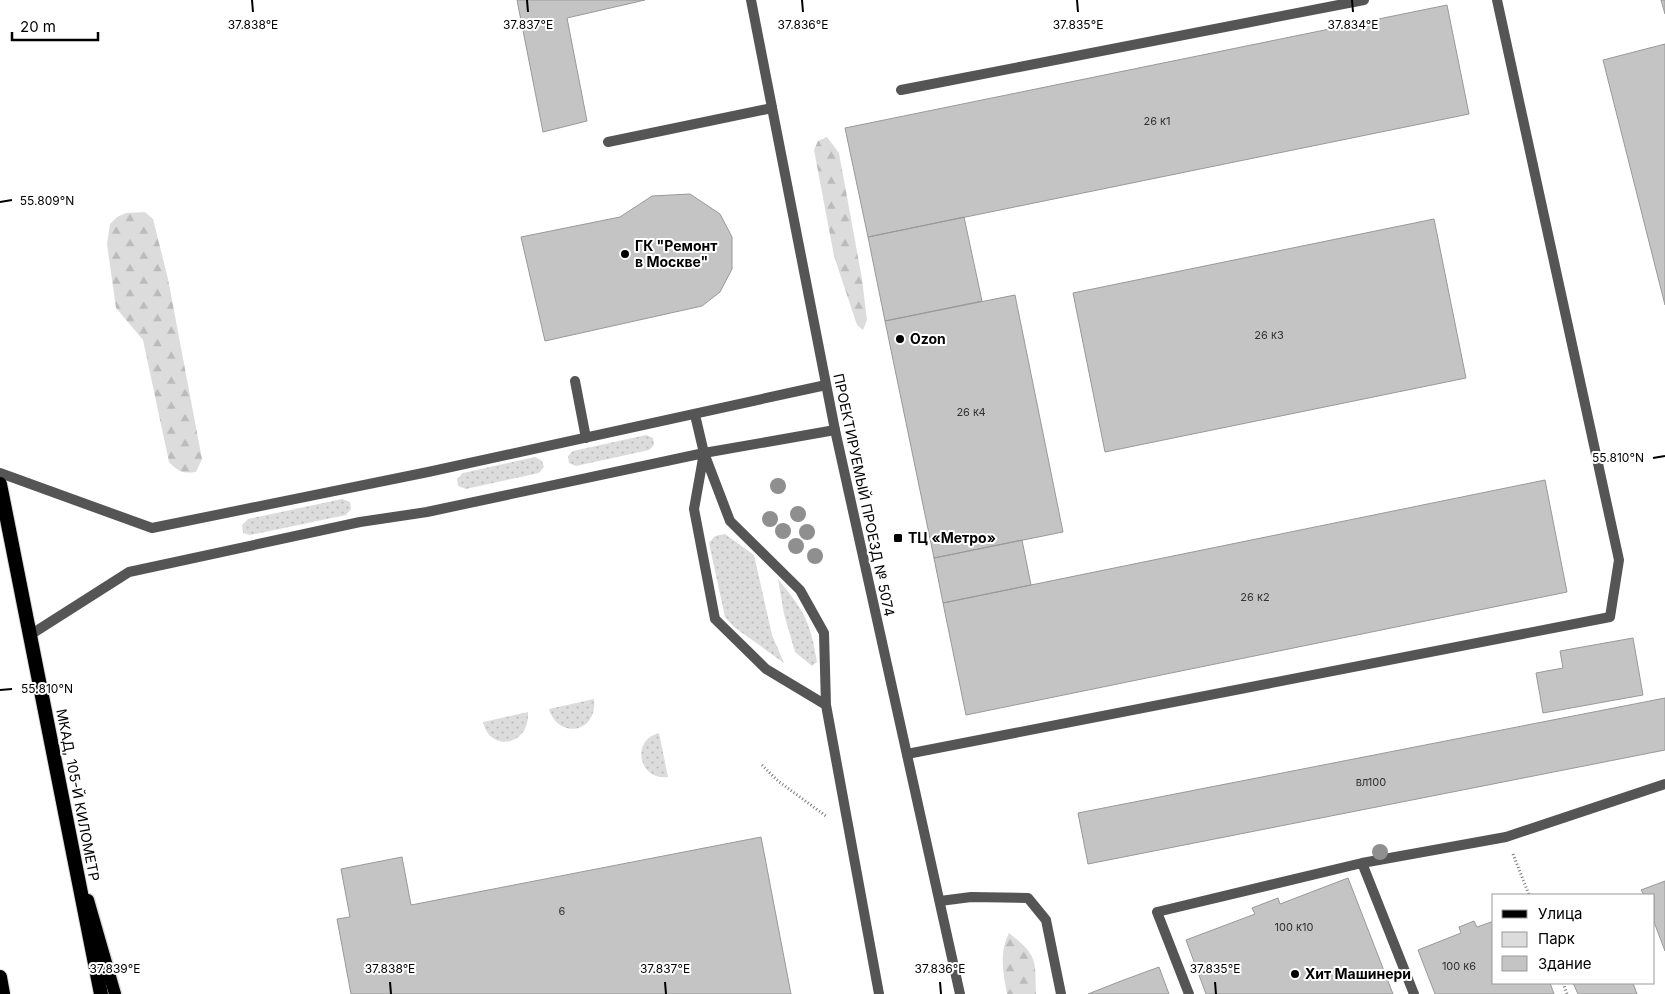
<svg xmlns="http://www.w3.org/2000/svg" width="1665" height="994" font-family="Inter,sans-serif">
<style>
.green{fill:url(#green-dots)}
.forest{fill:url(#forest-firs)}
.building{fill:#c4c4c4;stroke:#999}
.lines{fill:none;stroke-linecap:round;stroke-linejoin:round}
.primary-casing{stroke:#dbdbdb;stroke-width:15}
.trunk-casing{stroke:#dbdbdb;stroke-width:16}
.path{stroke:#777;stroke-width:3;stroke-dasharray:1 2.5;stroke-linecap:butt}
.service{stroke:#555;stroke-width:10}
.tertiary{stroke:#555;stroke-width:10}
.primary{stroke:#000;stroke-width:12}
.trunk{stroke:#000;stroke-width:14}
.tree{fill:#8f8f8f}
.ticks{fill:none;stroke:#000;stroke-width:2}
.poi-dot{fill:#000;stroke:#fff;stroke-width:2}
.labels{text-anchor:middle;stroke-width:4;stroke-linejoin:round;paint-order:stroke}
.number-label{font-size:11px;fill:#313131}
.poi-label{font-size:14px;font-weight:bold;fill:#000;stroke:#fff;text-anchor:start}
.street-label{font-size:14px;fill:#000;stroke:#fff}
.ticks-label{font-size:12px;text-anchor:middle;fill:#000;stroke:#fff;stroke-width:4;stroke-linejoin:round;paint-order:stroke}
</style>
<defs>
<pattern id="green-dots" width="8" height="8" patternUnits="userSpaceOnUse" patternTransform="scale(1.25)"><rect width="8" height="8" fill="#dcdcdc"/><path d="M2 2h.1M6 6h.1" fill="none" stroke="#bbb" stroke-width="1.8" stroke-linecap="round"/></pattern>
<pattern id="forest-firs" width="22" height="20" patternUnits="userSpaceOnUse" patternTransform="scale(1.25)"><rect width="22" height="20" fill="#dcdcdc"/><path d="M5 1l3.5 6h-7zM16 11l3.5 6h-7z" fill="#bbb"/></pattern>
</defs>
<rect width="100%" height="100%" fill="#fff"/>
<path class="green" d="M646,435L653,438L654,445L649,450L576,466L569,463L568,456L573,451Z
M535,457L542,461L544,467L539,473L466,489L458,486L457,479L463,473Z
M342,499L350,502L351,509L346,515L250,535L243,533L242,525L248,519Z
M725,534L754,555L772,635L784,663L734,627L725,617L709,543L715,536Z
M778,579C804,611 810,620 817,662L812,666L795,652L784,614Z
M594,699C598,733 558,740 549,709Z
M528,712C530,746 490,753 483,722Z
M659,733L668,777C639,781 630,740 659,733Z"/>
<path class="forest" d="M827,137L839,153L862,279L867,320L863,330L857,325L834,256L814,150L818,141Z
M145,212L153,219L168,279L202,459L196,472C183,474 177,471 169,462L143,340L116,308L107,244L110,224L117,217L126,213Z
M1009,933C1038,956 1035,959 1036,994H1007C1003,972 999,953 1009,933Z"/>
<path class="building" d="M517,0H645L567,18L587,121L543,132Z
M1661,0H1665V14Z
M1447,5L1469,114L868,237L845,128Z
M1665,44V305L1603,60Z
M690,194L720,214L732,237V269L720,292L702,306L545,341L521,237L620,217L652,196Z
M964,217L982,301L885,321L868,237Z
M1434,219L1466,378L1105,452L1073,293Z
M1015,295L1063,532L934,558L885,321Z
M1545,480L1567,592L966,715L943,603Z
M1022,540L1031,585L943,603L934,558Z
M1633,638L1643,695L1543,713L1536,673L1563,668L1560,651Z
M1665,698V750L1088,864L1078,813Z
M761,837L791,994H351L337,919L350,917L341,869L402,857L411,905Z
M1348,878L1393,994H1206L1186,940L1255,914L1252,908L1278,898L1280,904Z
M1665,881V951L1654,922V895H1644L1641,890Z
M1474,921L1477,927L1494,921V983H1550L1554,994H1435L1418,950L1461,933L1459,927Z
M1159,967L1169,994H1088L1121,981Z
M1573,983H1633L1637,994H1578Z"/>
<g class="lines">
<defs>
<path id="primary" d="M88,900L115,994"/>
<path id="trunk" d="M0,484L101,994
M0,977L3,994"/>
</defs>
<use href="#primary" class="primary-casing"/>
<use href="#trunk" class="trunk-casing"/>
<path class="path" d="M762,765L778,781L826,816
M1513,854L1529,895
M1563,983L1567,994"/>
<path class="service" d="M901,90L1364,0
M608,142L772,108
M575,381L586,438
M695,415L704,453L694,509L715,619L766,669L826,705
M704,453L730,521L800,590L824,633L826,705L879,994
M0,473L152,528L428,472L826,385
M30,635L129,572L360,522L427,512L704,453L835,430
M907,754L1610,617L1619,560L1497,0
M1362,863L1414,994
M940,901L971,897L1028,898L1046,920L1061,994
M1189,994L1157,912L1362,863L1506,837L1665,784"/>
<path class="tertiary" d="M751,0L835,430L960,994"/>
<use href="#primary" class="primary"/>
<use href="#trunk" class="trunk"/>
</g>
<g class="tree">
<circle cx="778" cy="486" r="8"/>
<circle cx="798" cy="514" r="8"/>
<circle cx="770" cy="519" r="8"/>
<circle cx="783" cy="531" r="8"/>
<circle cx="807" cy="532" r="8"/>
<circle cx="796" cy="546" r="8"/>
<circle cx="815" cy="556" r="8"/>
<circle cx="1380" cy="852" r="8"/>
</g>
<path class="ticks" d="M252,0L253,12M527,0L528,12M802,0L803,12M1077,0L1078,12M1352,0L1353,12M0,202L12,200M1653,458L1665,456M0,690L12,689M115,982L116,994M390,982L391,994M665,982L666,994M940,982L941,994M1215,982L1216,994"/>
<g class="poi-dot">
<circle cx="625" cy="254" r="5"/>
<circle cx="900" cy="339" r="5"/>
<rect x="893" y="533" width="10" height="10" rx="2.5"/>
<circle cx="1295" cy="974" r="5"/>
</g>
<g class="labels">
<g class="number-label">
<text x="1157" y="125">26 к1</text>
<text x="1269" y="339">26 к3</text>
<text x="971" y="416">26 к4</text>
<text x="1255" y="601">26 к2</text>
<text x="1371" y="786">вл100</text>
<text x="562" y="915">6</text>
<text x="1294" y="931">100 к10</text>
<text x="1459" y="970">100 к6</text>
</g>
<g class="poi-label">
<text x="635" y="251">ГК "Ремонт<tspan x="635" dy="16">в Москве"</tspan></text>
<text x="910" y="344">Ozon</text>
<text x="908" y="543">ТЦ «Метро»</text>
<text x="1305" y="979">Хит Машинери</text>
</g>
<g class="street-label">
<text transform="translate(864 495) rotate(78)" y="5">ПРОЕКТИРУЕМЫЙ ПРОЕЗД № 5074</text>
<text transform="translate(78 795) rotate(79)" y="5">МКАД, 105-Й КИЛОМЕТР</text>
</g>
</g>
<g class="ticks-label">
<text x="253" y="29">37.838°E</text>
<text x="528" y="29">37.837°E</text>
<text x="803" y="29">37.836°E</text>
<text x="1078" y="29">37.835°E</text>
<text x="1353" y="29">37.834°E</text>
<text x="47" y="205">55.809°N</text>
<text x="1618" y="462">55.810°N</text>
<text x="47" y="693">55.810°N</text>
<text x="115" y="973">37.839°E</text>
<text x="390" y="973">37.838°E</text>
<text x="665" y="973">37.837°E</text>
<text x="940" y="973">37.836°E</text>
<text x="1215" y="973">37.835°E</text>
</g>
<rect x="1492" y="894" width="162" height="90" fill="#ffffff" stroke="#999999"/>
<rect x="1502" y="910" width="25" height="8" fill="#000000" stroke="#999999"/>
<text x="1538" y="919" font-size="15" fill="#000000">Улица</text>
<rect x="1502" y="932" width="25" height="15" fill="#dcdcdc" stroke="#999999"/>
<text x="1538" y="944" font-size="15" fill="#000000">Парк</text>
<rect x="1502" y="956" width="25" height="15" fill="#c4c4c4" stroke="#999999"/>
<text x="1538" y="969" font-size="15" fill="#000000">Здание</text>
<path d="M12 32v8h86v-8" fill="none" stroke="#000000" stroke-width="2.5"/>
<text x="20" y="32" font-size="15" fill="#000000" stroke="#ffffff" stroke-width="4" paint-order="stroke">20 m</text>
</svg>
